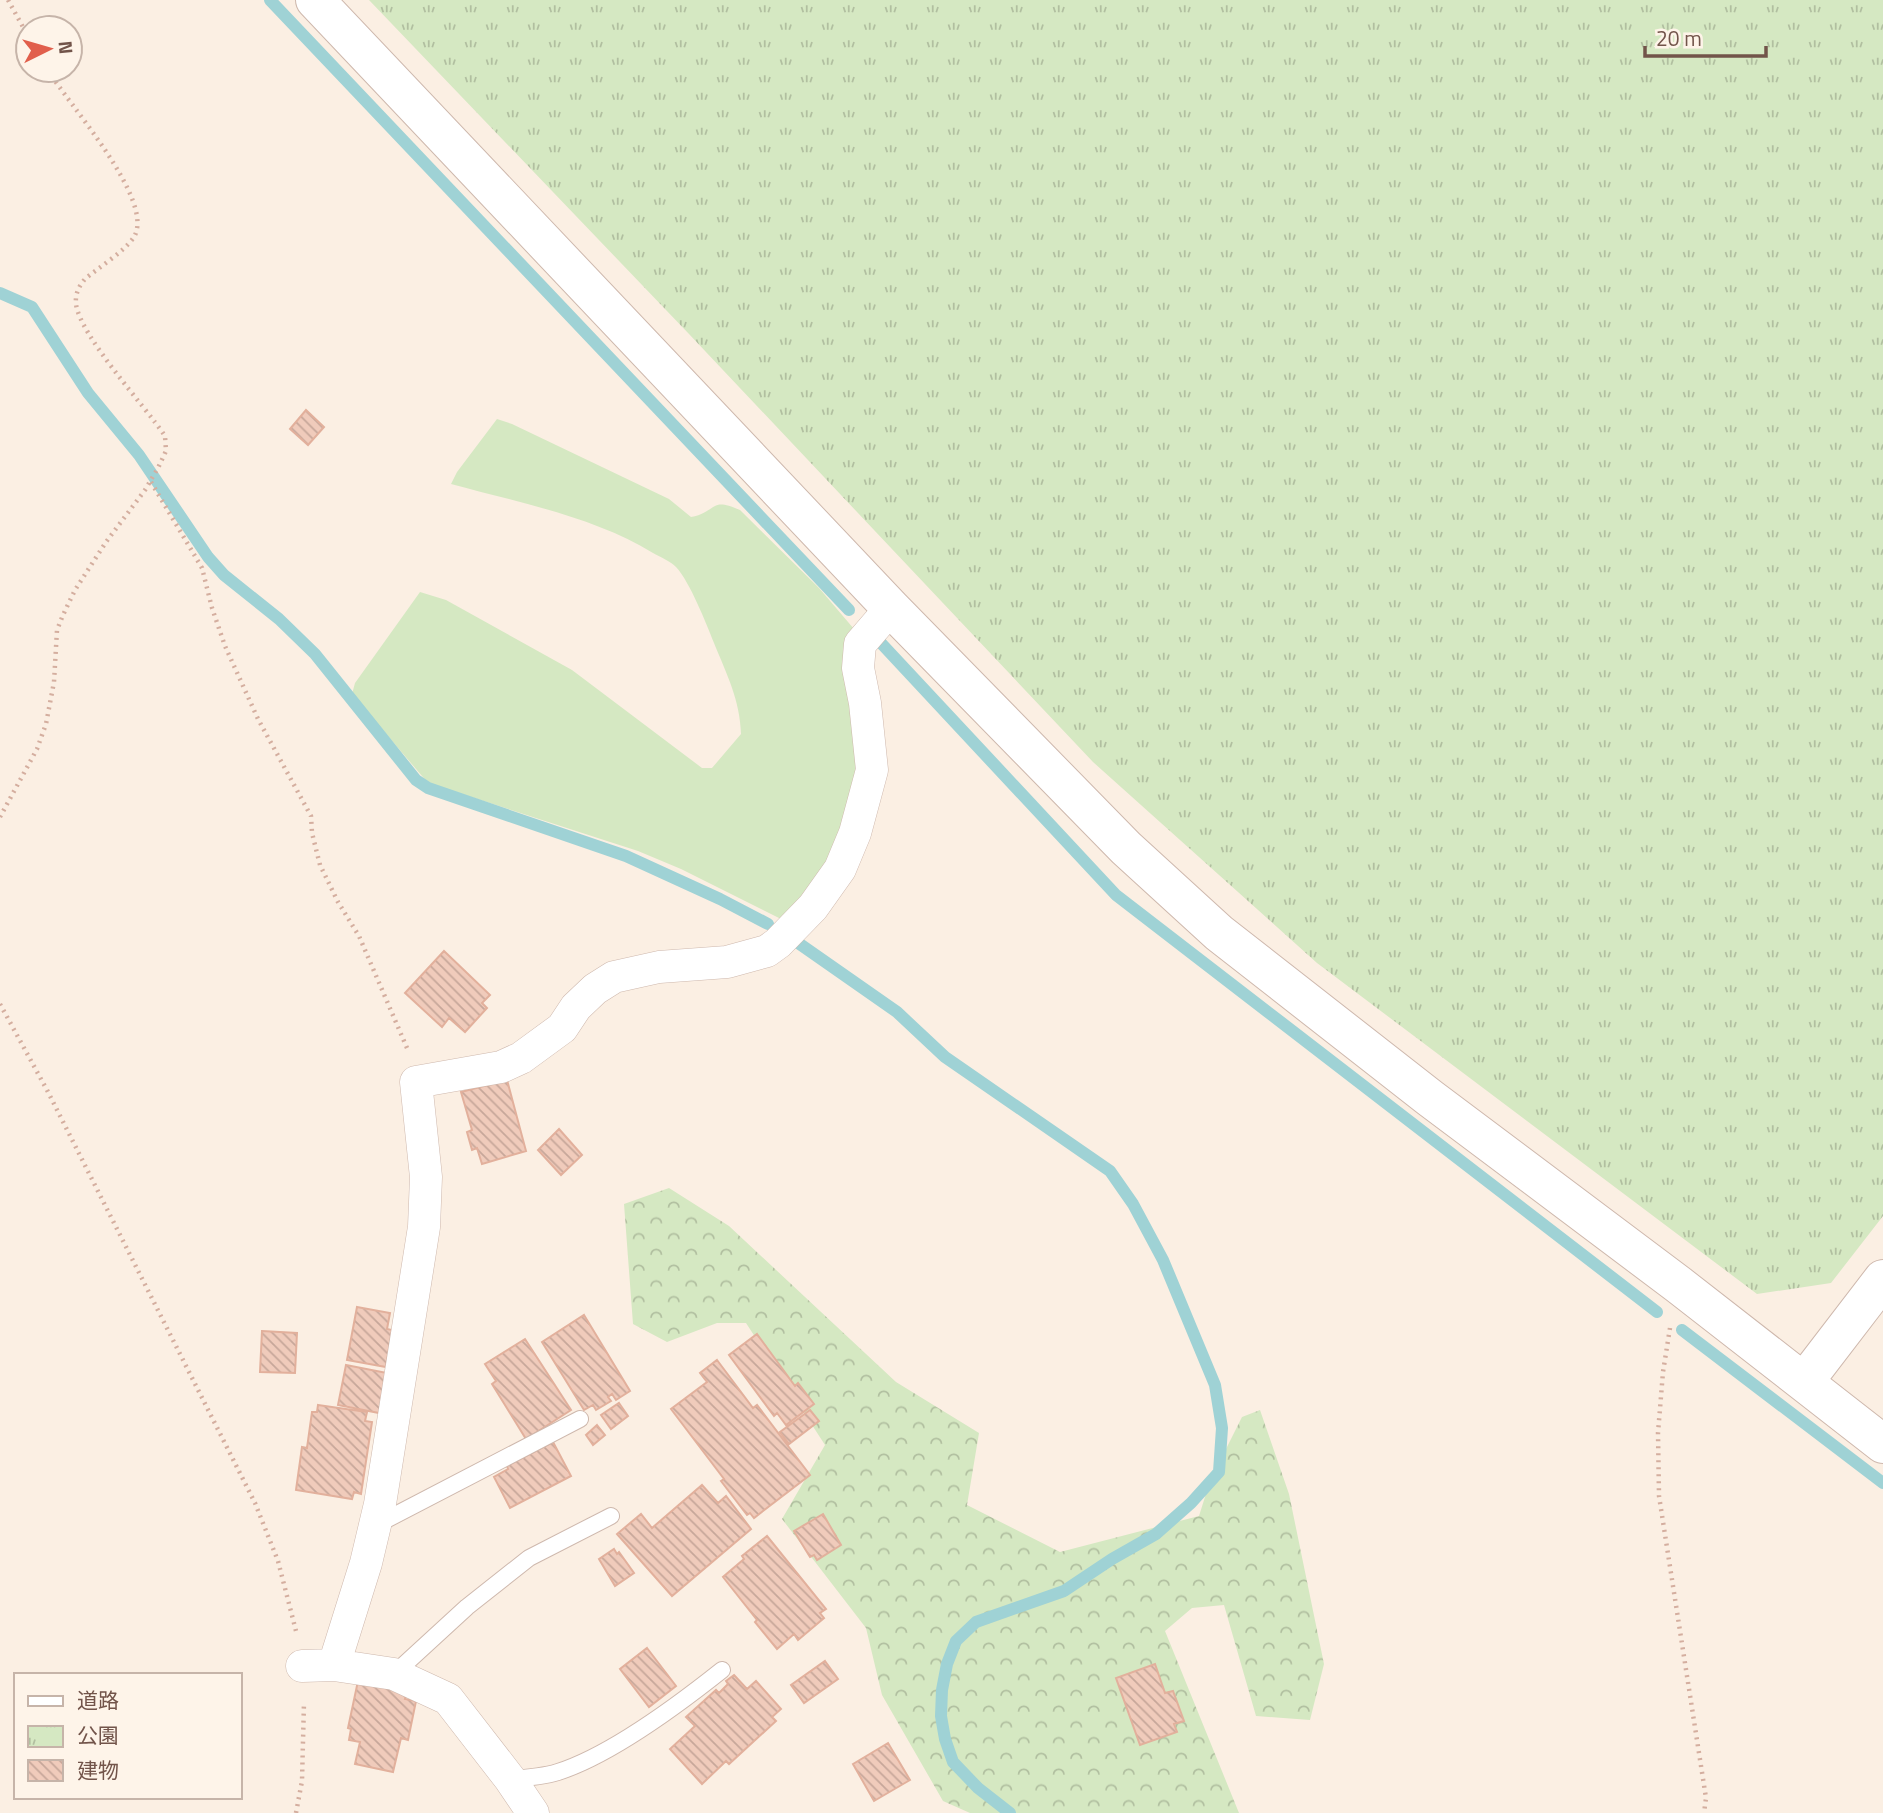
<svg xmlns="http://www.w3.org/2000/svg" width="1883" height="1813" font-family="'Titillium Web','Noto Sans JP',sans-serif">
<style>
.grass{fill:#d5e8c2}
.forest{fill:url(#forest-crowns)}
.park{fill:url(#park-tufts)}
.lines{fill:none;stroke-linecap:round;stroke-linejoin:round}
.stream{stroke:#9fd2d5;stroke-width:12}
.building{fill:url(#building-back-hatch);stroke:#e2b09c;stroke-width:2}
.service-casing{stroke:#ceb8ad;stroke-width:18}
.minor-casing{stroke:#ceb8ad;stroke-width:33}
.tertiary-casing{stroke:#ceb8ad;stroke-width:40}
.path{stroke:#d4ae9f;stroke-width:4.5;stroke-dasharray:2 5;stroke-linecap:butt}
.service{stroke:#fff;stroke-width:16}
.minor{stroke:#fff;stroke-width:32}
.tertiary{stroke:#fff;stroke-width:38}
</style>
<defs>
<pattern id="forest-crowns" width="20" height="18" patternUnits="userSpaceOnUse" patternTransform="scale(1.75)"><rect width="20" height="18" fill="#d5e8c2"/><path d="M2 6a3 3 0 1 1 6 0M12 15a3 3 0 1 1 6 0" fill="none" stroke="#b1bfa0"/></pattern>
<pattern id="park-tufts" width="24" height="20" patternUnits="userSpaceOnUse" patternTransform="scale(1.75)"><rect width="24" height="20" fill="#d5e8c2"/><path d="M3 7l-1-3M5 7V3M7 7l1-3M15 17l-1-3M17 17v-4M19 17l1-3" fill="none" stroke="#b1bfa0"/></pattern>
<pattern id="building-back-hatch" width="6" height="6" patternUnits="userSpaceOnUse" patternTransform="scale(1.75)"><rect width="6" height="6" fill="#f0cbbb"/><path d="M-1 5l2 2M0 0l6 6M5-1l2 2" fill="none" stroke="#c7a79a"/></pattern>
</defs>
<rect width="100%" height="100%" fill="#fbefe3"/>
<path class="grass" d="M497,419L512,424L669,499L691,517C718,512 709,496 740,510L819,588L854,629L865,761L837,853L783,920L681,869L638,851L428,783L352,694L355,683L420,592L446,600L572,670L702,768H712L741,734C740,700 727,675 714,643C706,623 690,582 676,567C670,561 660,557 653,553C595,517 517,502 451,484L457,472Z"/>
<path class="forest" d="M669,1188L729,1226L896,1382L979,1433L967,1505L1060,1552L1199,1516L1210,1481L1242,1417L1260,1410L1289,1494L1324,1664L1310,1720L1256,1716L1224,1605L1192,1608L1165,1631L1239,1813H970L943,1801L882,1695L866,1628L782,1519L825,1445L746,1323H717L667,1342L633,1324L624,1204Z"/>
<path class="park" d="M369,0H1883V1216L1831,1283L1757,1294L1317,963L1093,762L689,334Z"/>
<g class="lines">
<path class="stream" d="M270,0L849,610
M0,293L32,307L88,393L139,455L208,557L224,575L279,619L315,654L416,780L428,788L626,856L720,899L768,924
M880,642L1116,895L1657,1312
M794,940L897,1012L945,1057L1110,1171L1133,1204L1163,1260L1215,1385L1222,1428L1219,1472L1191,1503L1156,1534L1112,1559L1064,1591L976,1622L956,1641L947,1664L942,1690L941,1716L945,1739L953,1762L978,1788L1010,1813
M1682,1330L1883,1483"/>
</g>
<path class="building" d="M306,410L324,427L308,445L290,429Z
M444,951L490,995L482,1003L487,1008L465,1032L449,1018L442,1027L405,993Z
M507,1080L526,1151L482,1164L477,1148L472,1150L467,1132L472,1130L461,1092Z
M559,1129L582,1155L561,1175L538,1150Z
M357,1307L390,1313L387,1329L392,1330L386,1367L347,1360Z
M584,1315L630,1391L616,1400L612,1394L608,1397L611,1401L596,1410L593,1405L584,1410L542,1342Z
M262,1331L297,1333L295,1373L260,1372Z
M757,1334L795,1386L798,1383L814,1404L786,1425L777,1413L774,1416L729,1355Z
M525,1339L571,1410L526,1439L492,1384L496,1381L485,1364Z
M717,1360L753,1408L757,1405L810,1475L754,1518L750,1513L747,1515L721,1481L724,1479L671,1409L707,1382L700,1373Z
M346,1365L392,1374L384,1414L338,1405Z
M619,1403L628,1416L611,1429L601,1415Z
M318,1405L367,1412L365,1421L372,1422L361,1494L354,1492L352,1499L296,1490L302,1447L307,1448L312,1412H317Z
M810,1410L819,1421L789,1444L780,1432Z
M597,1425L605,1435L593,1445L586,1435Z
M553,1442L571,1476L510,1508L494,1477L508,1469L507,1466Z
M702,1485L718,1503L726,1496L751,1529L672,1596L617,1534L641,1514L652,1528Z
M823,1514L841,1545L817,1560L814,1555L810,1557L794,1531Z
M767,1536L826,1609L820,1613L824,1618L798,1640L794,1634L777,1649L755,1622L757,1620L723,1577L744,1559L742,1556Z
M614,1549L617,1554L619,1552L634,1573L615,1586L599,1559Z
M647,1648L676,1686L649,1707L620,1669Z
M825,1661L838,1679L804,1703L791,1685Z
M1155,1664L1165,1693L1173,1691L1184,1721L1174,1724L1177,1732L1140,1745L1116,1678Z
M734,1675L747,1689L756,1681L781,1709L772,1717L776,1721L729,1764L726,1761L702,1784L670,1749L695,1726L686,1717L716,1690L719,1693L728,1684L726,1681Z
M358,1681L407,1692L405,1699L416,1701L408,1740L401,1738L393,1772L355,1764L360,1742L349,1740L351,1729L348,1728Z
M888,1743L910,1780L874,1801L853,1764Z"/>
<g class="lines">
<defs>
<path id="service" d="M376,1525L580,1419
M394,1674L467,1607L529,1558L611,1516
M510,1779C526,1778 542,1777 558,1772C611,1755 678,1705 722,1670"/>
<path id="minor" d="M334,1665L366,1563L380,1504L424,1227L426,1177L416,1082L501,1067L521,1058L562,1028L576,1007L595,989L614,977L659,967L727,962L767,951L778,943L813,907L840,869L855,833L872,770L865,703L858,668L860,644L891,608
M302,1666L334,1665L394,1674L448,1699L510,1779L533,1813"/>
<path id="tertiary" d="M315,0L891,608L1126,848L1219,933L1430,1098L1679,1285L1883,1444
M1804,1382L1883,1279"/>
</defs>
<use href="#service" class="service-casing"/>
<use href="#minor" class="minor-casing"/>
<use href="#tertiary" class="tertiary-casing"/>
<path class="path" d="M8,0L28,36
M151,482L202,568L212,608L225,646L258,719L311,816L312,833L320,865L338,902L359,936L407,1048
M0,817L37,749L46,724L54,682L57,630L63,615L75,590L106,542L145,490L158,468L166,451L165,436C145,406 80,336 76,304C75,294 79,286 85,279C98,268 125,251 134,237C156,200 67,103 48,70
M0,1004L47,1090L255,1503L278,1561L296,1631
M1670,1328L1663,1372L1658,1433L1659,1496L1706,1798L1704,1813
M296,1813L302,1781L304,1702"/>
<use href="#service" class="service"/>
<use href="#minor" class="minor"/>
<use href="#tertiary" class="tertiary"/>
</g>
<rect x="14" y="1673" width="228" height="126" fill="#fef4e9" stroke="#c6b4a9" stroke-width="2"/>
<rect x="28" y="1696" width="35" height="10" fill="#ffffff" stroke="#c6b4a9" stroke-width="2"/>
<text x="77" y="1708" font-size="21" fill="#72544a">道路</text>
<rect x="28" y="1726" width="35" height="21" fill="url(#park-tufts)" stroke="#c6b4a9" stroke-width="2"/>
<text x="77" y="1743" font-size="21" fill="#72544a">公園</text>
<rect x="28" y="1760" width="35" height="21" fill="url(#building-back-hatch)" stroke="#c6b4a9" stroke-width="2"/>
<text x="77" y="1778" font-size="21" fill="#72544a">建物</text>
<g transform="translate(49 49) rotate(85)"><circle r="33" fill="#fef4e9" stroke="#c6b4a9" stroke-width="2"/>
<path d="M0-5L12 26L0 18L-12 26Z" fill="#e15f4c"/>
<text y="-10" font-size="19" font-weight="bold" text-anchor="middle" fill="#72544a">N</text>
</g>
<path d="M1645 46v10h121v-10" fill="none" stroke="#72544a" stroke-width="3.5"/>
<text x="1656" y="46" font-size="21" fill="#72544a" stroke="#fef4e9" stroke-width="5" paint-order="stroke">20 m</text>
</svg>
